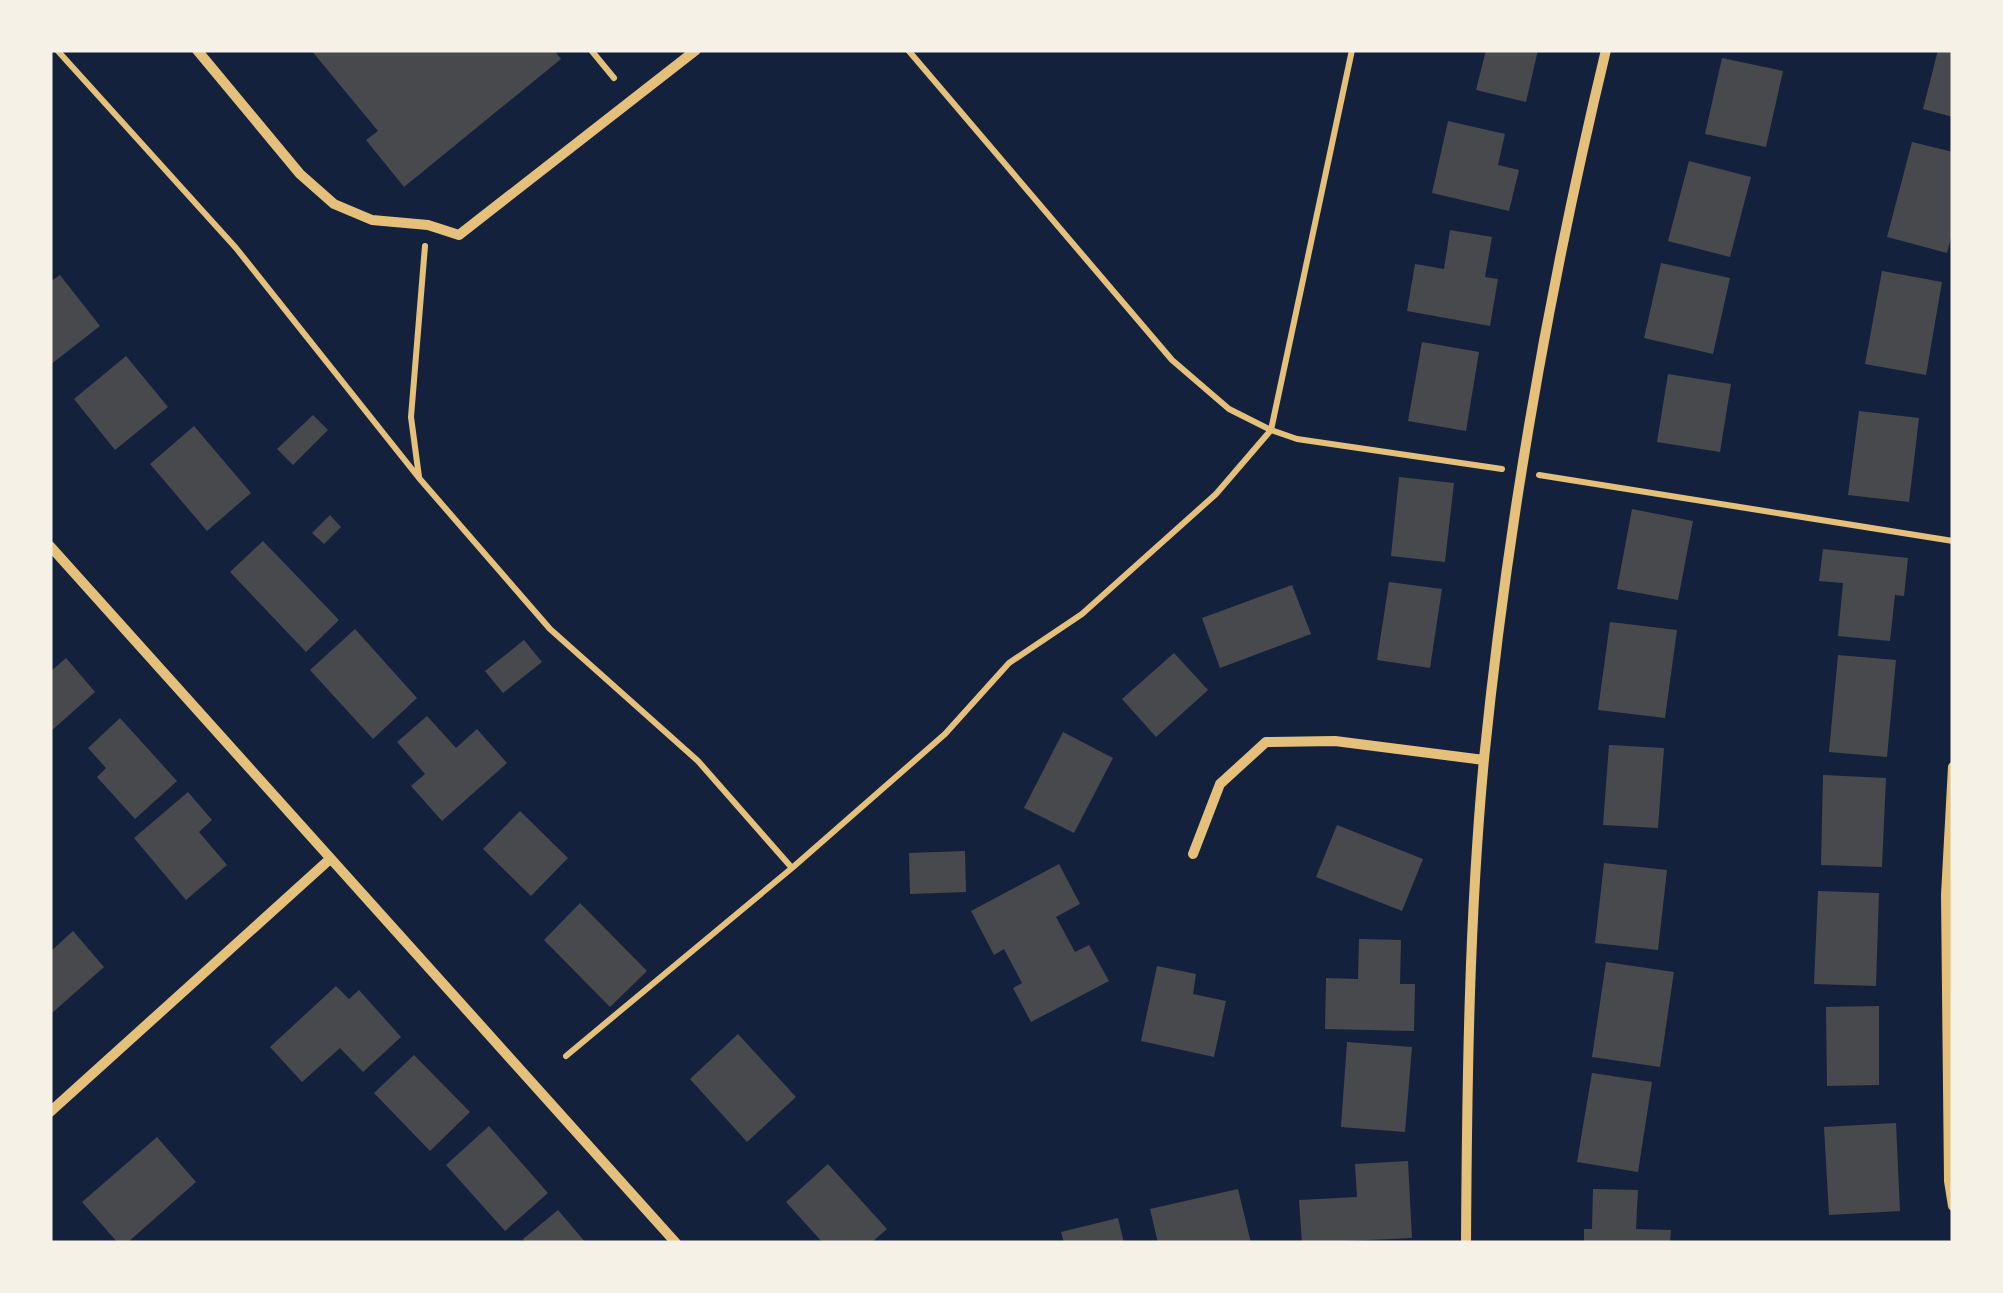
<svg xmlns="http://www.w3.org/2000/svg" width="2003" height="1293" font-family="Signika,sans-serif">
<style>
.building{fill:#48494c}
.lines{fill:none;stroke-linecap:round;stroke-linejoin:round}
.path{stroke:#e5c07b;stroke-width:6}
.minor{stroke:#e5c07b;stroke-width:10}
</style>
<rect width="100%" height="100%" fill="#14213d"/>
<path class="building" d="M311,50H554L561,59L404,187L366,140L378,131Z
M1486,50H1538L1526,102L1476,90Z
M1938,50H1953V117L1923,109Z
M1722,58L1783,71L1766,147L1705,134Z
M1448,121L1505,134L1498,165L1519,170L1509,211L1432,193Z
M1912,142L1953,152V230L1947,253L1887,237Z
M1689,161L1751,177L1730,257L1668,241Z
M1450,230L1492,237L1485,277L1498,279L1490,326L1407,311L1415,264L1444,269Z
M1661,263L1730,278L1713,354L1644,338Z
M1882,271L1942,282L1926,375L1865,364Z
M60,275L100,326L50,365V282Z
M1422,342L1479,352L1466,431L1408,421Z
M126,356L168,407L115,450L74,399Z
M1668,374L1731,384L1720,452L1657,442Z
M1859,411L1919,418L1909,502L1848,495Z
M313,415L328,430L293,465L277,449Z
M194,426L251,493L207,531L150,464Z
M1399,477L1454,483L1445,562L1391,556Z
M1632,509L1693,521L1678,600L1617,589Z
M330,515L341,527L324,544L312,533Z
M263,541L339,620L306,652L230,572Z
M1823,549L1908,558L1904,596L1895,595L1890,641L1838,636L1843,583L1819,581Z
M1389,582L1442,589L1430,668L1377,660Z
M1292,585L1311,634L1220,668L1202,618Z
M1610,622L1677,630L1665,718L1598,710Z
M355,629L417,698L373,739L310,670Z
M524,640L542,662L503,693L485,671Z
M1174,653L1208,690L1156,737L1122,699Z
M1838,655L1896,660L1887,757L1829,752Z
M66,658L95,692L50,732V672Z
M427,716L456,748L477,729L507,763L442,821L411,786L425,774L397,742Z
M120,718L177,781L135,819L97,777L106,768L88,748Z
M1063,732L1113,758L1074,833L1024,808Z
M1609,745L1664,748L1658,828L1603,825Z
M1823,775L1886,778L1882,867L1821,865Z
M188,792L212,820L199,832L227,865L186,900L134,838Z
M520,811L568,858L531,896L483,849Z
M1337,825L1423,859L1402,911L1316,877Z
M965,851L966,892L910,894L909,853Z
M1604,863L1667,870L1658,950L1595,943Z
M1059,864L1080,904L1056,917L1075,952L1089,945L1109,981L1031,1022L1013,988L1022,983L1004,949L994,955L971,911Z
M1818,891L1879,893L1876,986L1814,984Z
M580,903L647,971L610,1007L544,940Z
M73,931L104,967L52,1013L50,952Z
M1359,939L1401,940L1400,984H1415L1414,1031L1325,1029L1326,978L1358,979Z
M1606,962L1674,972L1660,1067L1592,1057Z
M1157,966L1196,974L1193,994L1226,1001L1214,1057L1141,1041Z
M336,986L349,999L359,990L401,1037L363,1072L340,1048L302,1082L270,1047Z
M1879,1006V1085L1827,1086L1826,1007Z
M738,1034L796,1097L747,1142L690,1079Z
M1347,1042L1412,1047L1405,1132L1341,1127Z
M414,1055L470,1112L430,1151L374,1093Z
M1592,1073L1652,1082L1638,1172L1577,1162Z
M1896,1123L1900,1211L1829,1215L1824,1127Z
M489,1126L548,1193L505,1231L446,1165Z
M157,1137L196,1182L127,1243H118L82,1202Z
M1408,1161L1412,1238L1302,1243L1299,1200L1357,1197L1355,1164Z
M828,1164L887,1229L871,1243H823L786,1202Z
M1238,1189L1251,1243H1158L1150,1209Z
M1593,1189L1638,1190L1636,1229L1671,1230L1670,1243H1584V1229H1592Z
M558,1210L586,1243H526L523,1239Z
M1118,1218L1124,1243H1064L1061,1232Z"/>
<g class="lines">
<path class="path" d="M57,50L236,248L419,478L550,629L698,761L792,868
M591,50L614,78
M908,50L1172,360L1229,409L1271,430L1297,439L1502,469
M1539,475L1953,541
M419,477L411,417L425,246
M566,1056L792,868L945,734L1009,663L1082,614L1216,494L1271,430L1352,50"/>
<path class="minor" d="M197,50L300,174L334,204L372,220L428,225L459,235L696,50
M50,546L676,1243
M1953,767L1946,895L1949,1181L1953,1206
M1193,854L1220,784L1266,742L1335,741L1484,760
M50,1112L330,859
M1466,1243C1467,1082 1469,919 1484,759C1508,520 1550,283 1606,50"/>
</g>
<rect width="2003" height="1293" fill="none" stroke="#f6f1e7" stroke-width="105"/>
</svg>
